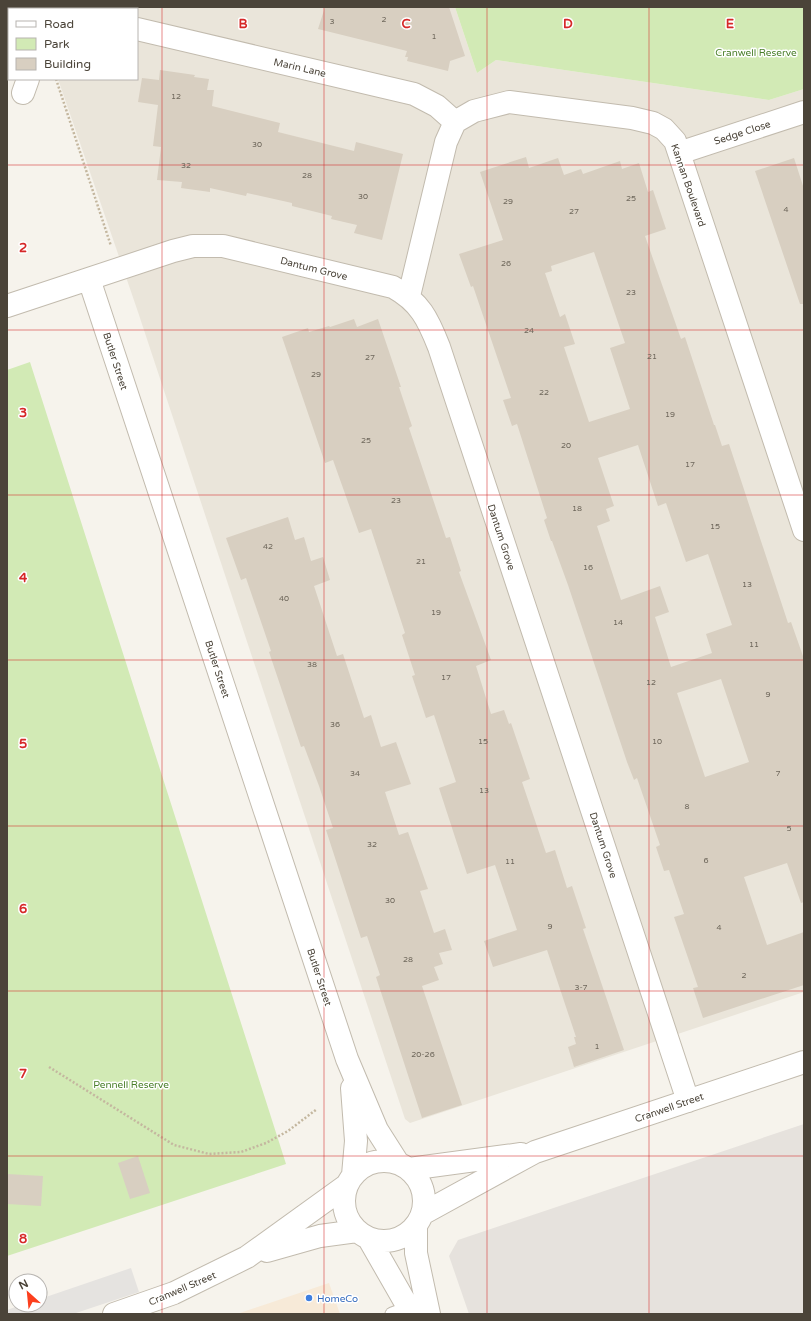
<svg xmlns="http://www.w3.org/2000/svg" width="811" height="1321" font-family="'Varela Round',sans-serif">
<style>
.residential{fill:#eae5da}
.commercial{fill:#f7ead8}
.industrial{fill:#e6e2dd}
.green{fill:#d2eab5}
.parking{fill:#e5e3e0}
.building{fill:#d8cfc1;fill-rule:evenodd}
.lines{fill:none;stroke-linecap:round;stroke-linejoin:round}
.lane-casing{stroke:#c2bbae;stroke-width:15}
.street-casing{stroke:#c2bbae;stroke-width:24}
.path{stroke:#c4b79f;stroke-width:2.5;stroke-dasharray:2 2;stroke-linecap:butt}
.lane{stroke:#fff;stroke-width:13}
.street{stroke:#fff;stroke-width:22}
.grid{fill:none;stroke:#d62828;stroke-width:1;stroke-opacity:0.55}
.shop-dot{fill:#3f7fe0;stroke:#fff;stroke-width:1.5}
.labels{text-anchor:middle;stroke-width:3;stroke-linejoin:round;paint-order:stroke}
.number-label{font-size:8px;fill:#6e675b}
.park-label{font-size:10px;fill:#4a7f2a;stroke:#fff}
.street-label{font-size:10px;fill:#4b4439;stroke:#fff}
.shop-label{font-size:10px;fill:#366cbe;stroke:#fff;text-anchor:start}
.grid-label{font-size:13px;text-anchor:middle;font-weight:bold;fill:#d62828;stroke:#fff;stroke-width:3;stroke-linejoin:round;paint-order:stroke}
</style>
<rect width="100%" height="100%" fill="#f6f3ec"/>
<path class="residential" d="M34,7H455L477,73L496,60L769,100L804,89V992L410,1123L405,1119L138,312L58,79H137V9H35Z"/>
<path class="commercial" d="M329,1283L340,1314H237Z"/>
<path class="industrial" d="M804,1124V1314H469L449,1256L458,1240Z"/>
<path class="green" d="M455,7H804V89L769,100L496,60L477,73Z
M30,362L286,1164L7,1256V370Z"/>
<path class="parking" d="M131,1268L139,1292L73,1314H7V1310L21,1305H40V1299Z"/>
<path class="building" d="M325,7H449L465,56L450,61L448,71L407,61L408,57H405L407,51L318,29Z
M160,70L195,75L194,77L209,79L207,90H214L212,106L280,123L278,132L354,151L356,142L403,154L382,240L354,233L357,225L331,219L332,216L292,206V203L247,193L246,196L210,188V192L181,188L182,182L157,180L161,147L153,146L158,105L138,102L142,78L159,80Z
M526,157L529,168L558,158L564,175L581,169L583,174L620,161L622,169L639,163L648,192L653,190L666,229L645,236L681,339L685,337L714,425H715L722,446L729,444L788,623L791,622L804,659V902L801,903L787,863L744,877L767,945L804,932V985L703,1018L693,988L698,987L674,917L684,914L669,870L664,871L656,847L660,845L637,778L634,780L627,762L568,585L552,541H551L544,520L547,518L517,424L512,426L503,400L511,398L473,286L471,287L459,254L503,240L480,172ZM594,252L625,343L610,348L630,409L589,422L564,347L575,344L565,314L560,317L545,273L552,271L551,266ZM638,445L658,506L666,503L686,562L708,554L732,625L706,634L712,653L671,667L655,617L669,612L660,586L621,600L597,526L610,521L606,509L614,506L598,458ZM721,679L749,762L705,777L677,693Z
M794,158L804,189V304H800L755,171Z
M354,319L357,327L378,319L401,387H399L412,426L409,428L446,538L450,537L461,571L459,572L491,660L476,666L491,714L504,710L509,724L511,723L530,779L522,782L546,853L555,850L567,888L572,886L586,928L583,929L624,1050L574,1067L568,1047L576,1044L574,1037H576L547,950L493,967L484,941L517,930L495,865L467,874L439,788L456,782L434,715L426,718L412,676L415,675L402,635L405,633L371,529L359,533L333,460L325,463L282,337L308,328L309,332L329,326L330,327Z
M288,517L295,540L304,537L311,561L323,557L330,580L314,586L337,656L343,654L364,718L371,715L381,747L396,742L411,784L385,792L399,835L408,832L428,889L420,891L434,933L445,929L452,950L439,953L443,964L434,967L439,980L422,986L462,1105L422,1118L376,977L380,975L367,936L361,938L326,830L333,828L319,786L304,746L301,747L269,652L271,651L246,578L241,580L226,538Z
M138,1156L150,1193L130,1199L118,1163Z
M7,1174L43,1176L41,1206L7,1204Z"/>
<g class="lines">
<defs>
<path id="lane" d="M392,1314L413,1306"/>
<path id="street" d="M7,27L9,28
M137,29L414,94L437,106L455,122
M23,93L28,79
M679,153L804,112
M89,279L347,1059L377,1130L398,1163
M409,296L446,142L455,122L474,111L509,102L632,118L653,123L664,129L675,141L679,153L804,530
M7,306L173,251L193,246H223L393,287C420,302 428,319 439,347L688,1101
M352,1088L356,1141L353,1175
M344 1201a40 40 0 1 1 80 0a40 40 0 1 1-80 0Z
M409,1169L521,1154
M422,1214L535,1152L804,1062
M416,1225V1253L429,1314
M369,1239L412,1314
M267,1251L320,1236L357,1231
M114,1314L174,1293L247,1257L347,1185"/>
</defs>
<use href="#lane" class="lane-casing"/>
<use href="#street" class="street-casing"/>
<path class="path" d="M32,7V9
M56,79L111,246
M49,1067L174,1145L209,1154L241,1152L266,1143L288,1131L317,1109"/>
<use href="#lane" class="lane"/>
<use href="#street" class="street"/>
</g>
<path class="grid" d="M162,7V1314M324,7V1314M487,7V1314M649,7V1314M7,165H804M7,330H804M7,495H804M7,660H804M7,826H804M7,991H804M7,1156H804"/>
<circle class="shop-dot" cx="309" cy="1298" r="4"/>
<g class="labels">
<g class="number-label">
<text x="384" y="22">2</text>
<text x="332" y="24">3</text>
<text x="434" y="39">1</text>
<text x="176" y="99">12</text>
<text x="257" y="147">30</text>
<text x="186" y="168">32</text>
<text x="307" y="178">28</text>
<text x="363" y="199">30</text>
<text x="631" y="201">25</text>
<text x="508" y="204">29</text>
<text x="786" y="212">4</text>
<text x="574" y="214">27</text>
<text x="506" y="266">26</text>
<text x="631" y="295">23</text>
<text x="529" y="333">24</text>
<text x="652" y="359">21</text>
<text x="370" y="360">27</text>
<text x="316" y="377">29</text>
<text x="544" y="395">22</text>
<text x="670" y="417">19</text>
<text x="366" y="443">25</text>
<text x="566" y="448">20</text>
<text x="690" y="467">17</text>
<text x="396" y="503">23</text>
<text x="577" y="511">18</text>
<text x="715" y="529">15</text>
<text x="268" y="549">42</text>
<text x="421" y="564">21</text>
<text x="588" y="570">16</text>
<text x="747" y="587">13</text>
<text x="284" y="601">40</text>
<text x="436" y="615">19</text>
<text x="618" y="625">14</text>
<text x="754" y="647">11</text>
<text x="312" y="667">38</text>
<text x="446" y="680">17</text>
<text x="651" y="685">12</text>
<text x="768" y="697">9</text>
<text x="335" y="727">36</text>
<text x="483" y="744">15</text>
<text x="657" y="744">10</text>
<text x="355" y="776">34</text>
<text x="778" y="776">7</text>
<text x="484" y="793">13</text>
<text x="687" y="809">8</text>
<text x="789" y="831">5</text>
<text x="372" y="847">32</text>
<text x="706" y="863">6</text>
<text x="510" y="864">11</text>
<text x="390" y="903">30</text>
<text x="550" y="929">9</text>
<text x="719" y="930">4</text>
<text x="408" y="962">28</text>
<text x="744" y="978">2</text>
<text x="581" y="990">3-7</text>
<text x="597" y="1049">1</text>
<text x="423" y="1057">20-26</text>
</g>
<g class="park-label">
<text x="756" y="56">Cranwell Reserve</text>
<text x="131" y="1088">Pennell Reserve</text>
</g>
<g class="street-label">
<text transform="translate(300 67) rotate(13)" y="4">Marin Lane</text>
<text transform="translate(742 132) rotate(-18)" y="4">Sedge Close</text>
<text transform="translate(689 185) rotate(71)" y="4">Kannan Boulevard</text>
<text transform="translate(314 268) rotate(14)" y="4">Dantum Grove</text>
<text transform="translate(116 361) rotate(72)" y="4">Butler Street</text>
<text transform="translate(502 537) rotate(72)" y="4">Dantum Grove</text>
<text transform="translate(218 669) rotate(72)" y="4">Butler Street</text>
<text transform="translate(604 845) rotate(72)" y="4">Dantum Grove</text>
<text transform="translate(320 977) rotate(72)" y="4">Butler Street</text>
<text transform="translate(669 1107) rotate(-19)" y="4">Cranwell Street</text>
<text transform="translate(182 1288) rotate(-23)" y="4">Cranwell Street</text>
</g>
<g class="shop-label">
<text x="317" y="1302">HomeCo</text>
</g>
</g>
<g class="grid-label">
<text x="243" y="28">B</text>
<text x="406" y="28">C</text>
<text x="568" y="28">D</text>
<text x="730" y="28">E</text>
<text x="23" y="252">2</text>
<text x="23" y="417">3</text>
<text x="23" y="582">4</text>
<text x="23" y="748">5</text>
<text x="23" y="913">6</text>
<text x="23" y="1078">7</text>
<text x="23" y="1243">8</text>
</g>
<rect width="811" height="1321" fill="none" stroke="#4b4439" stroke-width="16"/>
<rect x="8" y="8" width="130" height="72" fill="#ffffff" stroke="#b7b4b0"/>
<rect x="16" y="21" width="20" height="6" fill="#ffffff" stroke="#b7b4b0"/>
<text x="44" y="28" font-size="12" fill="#4b4439">Road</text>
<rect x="16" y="38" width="20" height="12" fill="#d2eab5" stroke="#b7b4b0"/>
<text x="44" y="48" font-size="12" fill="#4b4439">Park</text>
<rect x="16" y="58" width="20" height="12" fill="#d8cfc1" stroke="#b7b4b0"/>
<text x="44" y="68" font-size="12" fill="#4b4439">Building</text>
<g transform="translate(28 1293) rotate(333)"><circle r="19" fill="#ffffff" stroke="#b7b4b0"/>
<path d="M0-3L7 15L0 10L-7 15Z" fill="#fc3f1d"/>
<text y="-6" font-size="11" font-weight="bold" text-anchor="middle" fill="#4b4439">N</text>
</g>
</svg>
